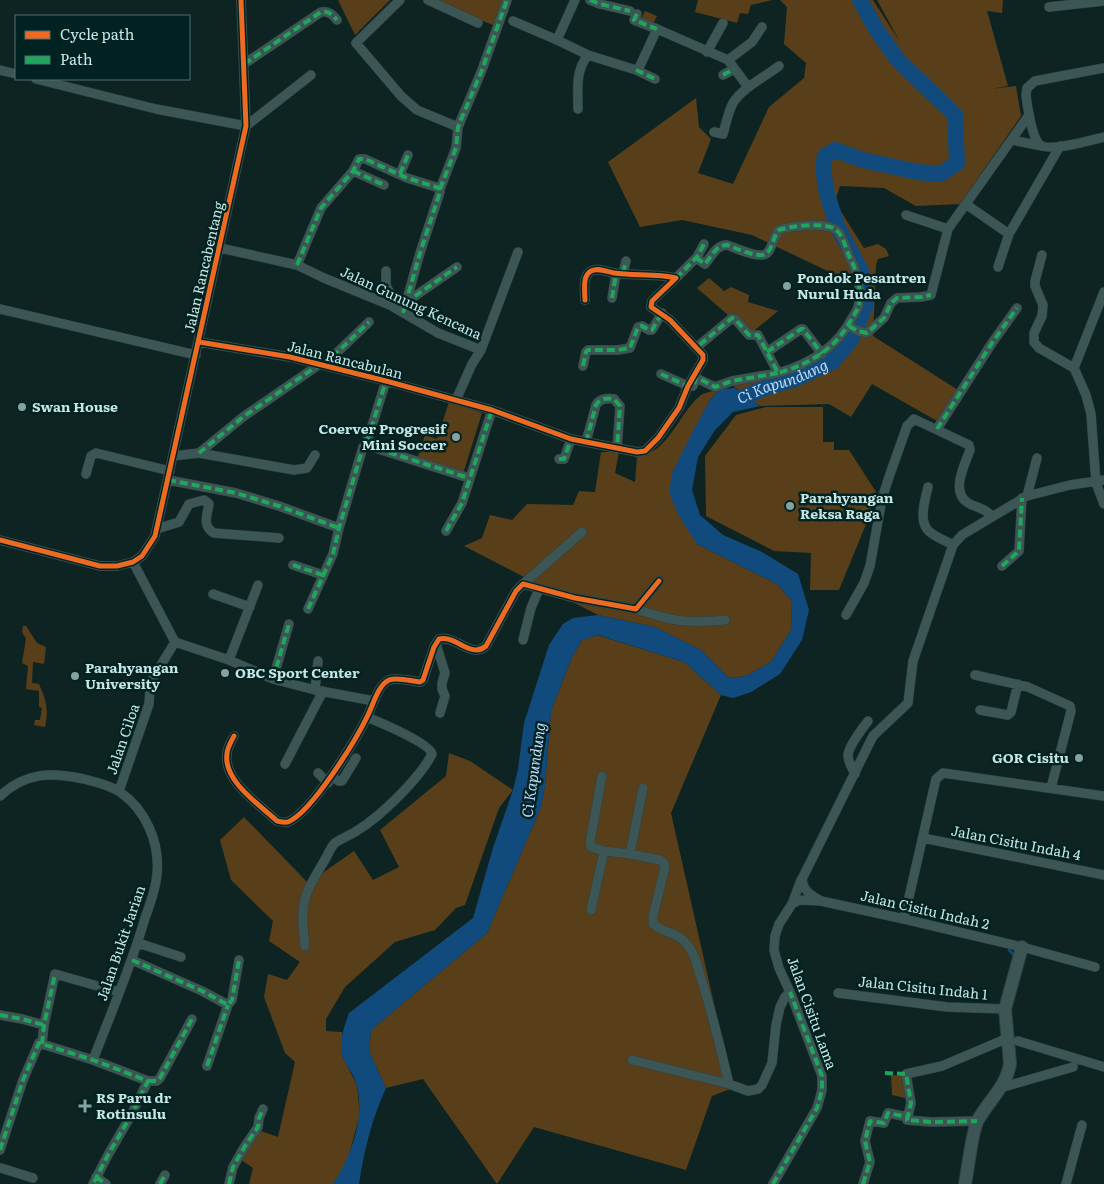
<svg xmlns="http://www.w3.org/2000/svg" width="1104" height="1184" font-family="Literata,serif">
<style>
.green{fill:#583f19}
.water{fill:#114b7d}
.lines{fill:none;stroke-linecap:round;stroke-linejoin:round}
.stream{stroke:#114b7d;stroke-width:2.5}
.river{stroke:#114b7d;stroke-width:16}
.street-casing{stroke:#2f4040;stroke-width:10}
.secondary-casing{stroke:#2f4040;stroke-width:14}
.street{stroke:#3c5655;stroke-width:9}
.secondary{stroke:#3c5655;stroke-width:12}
.quiet{stroke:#20a55d;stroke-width:4;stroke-dasharray:8 4;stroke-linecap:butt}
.cycleway-casing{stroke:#002321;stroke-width:8}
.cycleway{stroke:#ed6a23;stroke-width:5}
.poi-dot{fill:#85a2a0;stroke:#002321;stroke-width:2}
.labels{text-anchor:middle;stroke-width:5;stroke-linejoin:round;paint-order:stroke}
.street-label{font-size:14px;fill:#c5e6e4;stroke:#002321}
.poi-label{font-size:14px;font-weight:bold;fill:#c5e6e4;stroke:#002321;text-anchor:start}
.water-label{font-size:15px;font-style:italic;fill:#bcdafb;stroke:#002321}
</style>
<rect width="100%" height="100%" fill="#0e2423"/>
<path class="green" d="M338,0H390L355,35Z
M429,0H504L493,25Z
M698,0H772L751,5L748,14L740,13L737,23L695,12Z
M780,0H873L900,42L877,0H1003L1002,13L987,11L1008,86L990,89L1016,86L1021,116L960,204L916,206L884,188L840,186L835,202L864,248L878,244L886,249L889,256L878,259L876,265L873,336L958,390L937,421L872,384L851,417L829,404L760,406L729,383L772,378L817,366L844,346L857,318L859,286L752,235L682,220L640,227L608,162L696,98L699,127L711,139L698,173L733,184L769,107L804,78L806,63L784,44L787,7Z
M645,11L657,16L653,24L641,19Z
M709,278L724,291L731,287L749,295L748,302L778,311L750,334L742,324L728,315L697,288Z
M720,389L710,400L672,473L697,544L777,584L792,601L791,630L771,662L746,676L729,678L701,650L655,627L598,615L464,546L482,538L490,515L512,520L527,504L573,505L579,491L595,492L601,452H619L615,473L635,482L637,456C669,454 678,413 701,395C706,392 715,391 720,389Z
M449,402L482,413L463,474L417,460L425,435L437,439Z
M766,407H823V442H834V450H849L878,495L839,590H810L811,553L774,551L706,516L705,456L736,415Z
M23,626H26L37,643L46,647L44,664L33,662L32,683L39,684C46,700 49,709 45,727L34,725L35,720H40L42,708L39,707V691L26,689L28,666L22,663L26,639L22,632Z
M597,635L684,662L721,695L671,813L733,1088L712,1096L686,1170L534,1127L497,1184L423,1079L386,1088L369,1051L371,1030L487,933L541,807L545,786L551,711L572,657L582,640Z
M449,753L470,761L513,790L499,808L465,905L456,908L435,930L395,942L345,987L326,1019V1031L342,1032V1056L357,1085L360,1114L347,1162L333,1184H249L253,1168L240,1159L255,1129L278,1137L295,1062L285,1053L264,997L268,974L287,980L300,962L269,941L273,921L231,880L220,840L244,817L308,883L354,851L373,880L399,867L380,830L446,776Z
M891,1075L905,1076L909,1099L892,1095Z"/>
<path class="water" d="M735,388L760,406L733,412L715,430L698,457L692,490L700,515L723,535L762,552L798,574L809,610L802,640L780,674L751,692L733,698L721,695L684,662L598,635L582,640L572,657L551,711L545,786L541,807L487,933L371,1030L369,1051L386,1088C372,1118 364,1151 359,1184H333C351,1156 365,1119 357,1086C355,1076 347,1067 343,1058C338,1043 344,1027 349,1013L473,918L493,848L513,790L518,769L524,723L549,645L563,624L573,618L598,615L655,627L701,650L729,678L746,676L771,662L791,630L792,601L777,584L697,544L679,516L669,493L672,473L693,431L710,400L720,389Z"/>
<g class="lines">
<path class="stream" d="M1009,950L1015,956"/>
<path class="river" id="s1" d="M728,404L767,387L795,379L832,362L851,340L865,307L861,271L837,226L827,194L823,169L825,156L835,150L863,160L917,172L941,174L957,163L955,115L898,60L876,29L860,0"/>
<defs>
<path id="street" d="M400,0L356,43L401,96L417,110L458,127
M428,0L478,23
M590,0L600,4L630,11
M1049,7L1104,1
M637,14L634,20L657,29
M513,21L557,40L575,0
M557,40L588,55L636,70L639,68L657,29L728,60L748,87
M707,52L723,23
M728,60L752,42L762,27
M244,64L321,12C329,11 332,14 337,20
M1104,68L1035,81L1027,88L1026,95C1027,105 1032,137 1039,144C1047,153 1092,140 1104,137
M0,70L16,74
M636,70L655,79
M723,75L734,69
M36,79L156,109L246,126L311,75
M578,109C578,90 575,71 588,55
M714,132L723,134C726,124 728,112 733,103C741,89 766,76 779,66
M1012,140L1042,146
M353,171L384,185
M400,174L408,155
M440,189L456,148L458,127L482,70L507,0
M967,205L1009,234
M906,215L948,229
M220,248L297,265L324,278L390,305L438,333L481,350
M1042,255L1035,281V286L1043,305L1042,316L1034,333V342L1039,348L1074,368
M696,258L705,264C712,256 716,245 727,245C736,248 762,261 768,252C773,246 773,237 779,230C791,226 824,222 835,229C842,233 846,248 849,256C857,270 861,287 859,304C858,309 855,314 852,318C837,348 810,364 778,373L758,335H749L735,319L732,318L697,347
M297,265L321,208L353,171L359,159H365L407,178L439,188L440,192L420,253L403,313
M998,267L1009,234L1060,146
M386,271V286L392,296L390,305
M623,273L626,261
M676,278L697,257L704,244
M612,298L616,274
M405,303L457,267
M0,309L196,355
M849,326L858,331L867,333L884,318L891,303L897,298L921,297L931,295L948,229L1029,115
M199,342L290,357L386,381L492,410L571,439L637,452L645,451L658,438L679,408L688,386L703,360V355L670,320L651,307L652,301L676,278C656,273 634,276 614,273C607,272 598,267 591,271C582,276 585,291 585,300
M767,352L801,329H803L822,354
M324,365L369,322
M583,366L586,352L588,350H618L630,348L638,327L642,326L649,330H652L662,313
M1074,368L1086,395L1091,414L1096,483L1104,504
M1074,368L1104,292
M661,374L688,386
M693,386L696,378L715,387L732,381L778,373
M456,400L472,364L481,350L518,252
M937,429L992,343L1017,308
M586,442L596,405C600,398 607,398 614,399L620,406L617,449
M366,445L469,478
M199,453L243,417L320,364
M173,456L199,453L294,470L307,468L315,455
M559,459H564L571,439
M86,474L91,456L96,453L170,471
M168,480L236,493L279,506L339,528
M928,487C925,501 917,523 931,533C938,538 946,541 953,545
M1027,496L1037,458
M157,529L179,522L189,504L204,500L209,504C207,515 202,526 214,533L279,538
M446,531L462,503L492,410
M0,540L100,566H117L133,562L142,556L155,536L246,126L241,0
M133,562L175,642L229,660L273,679L315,690L374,701
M293,565L323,575
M1002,566L1019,551L1022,498
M523,584L582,532
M213,594L250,607
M308,609L333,554L339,528L363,447L366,445L386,381
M636,609C672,621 687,624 725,620
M846,615L864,583L870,566L882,499L889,477L907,426L914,419L969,445L970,450C965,464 950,492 968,503C977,508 983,507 992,516
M523,640L531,608L539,589
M436,644L445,673L442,683V689L445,696L440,713
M229,660L258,585
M975,675L1028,687L1070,706L1071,711L1051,788
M273,679L289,624
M315,690L318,661
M980,710L1008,715L1011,712L1018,684
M234,736C231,742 227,748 227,754C223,781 260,805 277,821C281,822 285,823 288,822C312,812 356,740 368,715C373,705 378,685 389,680C397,677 411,681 420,682L423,680L434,647L439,639C456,635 471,659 486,646L516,591L523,584L575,598L636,609L659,581
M285,764L323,691
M318,773L328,783
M855,774C852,768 848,762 848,755C849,745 862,729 868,721
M331,777L339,781H342L356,758
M643,788L630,854L660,860L664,863L665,867L653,916V924C664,933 677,932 686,943C694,952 697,964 700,975C712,1011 720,1047 729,1084
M119,791L149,704L150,689L153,678L175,642
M0,796C26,772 51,772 84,779C96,782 110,785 120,792C146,810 160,843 157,874C156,889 150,904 145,918C131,967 111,1013 93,1060
M923,838L1104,875
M604,851L630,854
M821,901C811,895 803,891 802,879L873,736L908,703L913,661L953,545L962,535L1027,496L1070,485L1104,480
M792,904L799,900L821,901L904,919L1022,947L1095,967
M591,910L604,851L591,847L590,842L602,776
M904,919L936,779L943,773L1104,796
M138,943L181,957
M305,946C300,904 302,898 323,863C327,857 330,848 335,843C342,838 351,835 358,830C381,816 420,778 432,754C430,743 379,722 367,717
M132,960L202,991L228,1005L232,1000L239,960
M838,993L947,1007L1005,1009
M0,1015L22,1019L44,1025
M1018,1041L1104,1067
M42,1044L44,1025L55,974L119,992
M632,1060L729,1084L748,1091L758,1089L762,1085L772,1063L776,1025L780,1007L785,997L790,992
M207,1066L228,1005
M148,1081H157L160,1078L192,1019
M1000,1088L1073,1067
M977,1121L931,1122L907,1120L911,1103L906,1074L942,1066L1008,1038
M0,1150L23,1080L39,1043L93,1060L148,1081L130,1117L108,1155L93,1184
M1,1168L33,1178
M96,1177L106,1184
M160,1184L165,1175
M229,1184L233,1167L245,1146L258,1127L259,1118L263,1109
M773,1184L817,1108L822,1090V1076L790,992L779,968L774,950L775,936L779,924L792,904L801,880
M863,1184L870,1162L865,1141L870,1121L884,1123L888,1113L908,1117
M1066,1184L1082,1125"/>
<path id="secondary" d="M965,1184C968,1170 972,1130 978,1120C989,1100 1007,1086 1010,1063L1005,1009L1022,947"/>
</defs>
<use href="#street" class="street-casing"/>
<use href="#secondary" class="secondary-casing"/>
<use href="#street" class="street"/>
<use href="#secondary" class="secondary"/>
<path class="quiet" d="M590,0L600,4L630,11
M637,14L634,20L657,29
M244,64L321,12C329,11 332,14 337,20
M636,70L655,79
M723,75L734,69
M353,171L384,185
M400,174L408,155
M440,189L456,148L458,127L482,70L507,0
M696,258L705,264C712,256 716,245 727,245C736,248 762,261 768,252C773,246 773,237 779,230C791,226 824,222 835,229C842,233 846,248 849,256C857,270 861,287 859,304C858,309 855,314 852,318C837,348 810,364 778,373L758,335H749L735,319L732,318L697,347
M297,265L321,208L353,171L359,159H365L407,178L439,188L440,192L420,253L403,313
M623,273L626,261
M676,278L697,257L704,244
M612,298L616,274
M405,303L457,267
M849,326L858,331L867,333L884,318L891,303L897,298L921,297L931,295
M767,352L801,329H803L822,354
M324,365L369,322
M583,366L586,352L588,350H618L630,348L638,327L642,326L649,330H652L662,313
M661,374L688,386
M694,384L696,378H698L715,387L732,381L778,373
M937,429L992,343L1017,308
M586,442L596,405C600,398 607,398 614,399L620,406L617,449
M366,445L469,478
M199,453L243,417L320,364
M559,459H564L571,439
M168,480L236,493L279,506L339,528
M446,531L462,503L492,410
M293,565L323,575
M1002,566L1019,551L1022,498
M308,609L333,554L339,528L363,447L366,445L386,381
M273,679L289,624
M132,960L202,991L228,1005L232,1000L239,960
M0,1015L22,1019L44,1025
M42,1044L44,1025L55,974
M207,1066L228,1005
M885,1073L906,1074L911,1103L907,1120L931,1122L977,1121
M148,1081H157L160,1078L192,1019
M0,1150L23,1080L39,1043L93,1060L148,1081L130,1117L108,1155L93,1184
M96,1177L106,1184
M160,1184L165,1175
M229,1184L233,1167L245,1146L258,1127L259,1118L263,1109
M773,1184L817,1108L822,1090V1076L790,992
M863,1184L870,1162L865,1141L870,1121L884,1123L888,1113L908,1117"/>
<defs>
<path id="cycleway" d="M199,342L290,357L386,381L492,410L571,439L637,452L645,451L658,438L679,408L688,386L703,360V355L670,320L651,307L652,301L676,278C656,273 634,276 614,273C607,272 598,267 591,271C582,276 585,291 585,300
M0,540L100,566H117L133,562L142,556L155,536L246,126L241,0
M234,736C231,742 227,748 227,754C223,781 260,805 277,821C281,822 285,823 288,822C312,812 356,740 368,715C373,705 378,685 389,680C397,677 411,681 420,682L423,680L434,647L439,639C456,635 471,659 486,646L516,591L523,584L575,598L636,609L659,581"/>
</defs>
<use href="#cycleway" class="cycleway-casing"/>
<use href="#cycleway" class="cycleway"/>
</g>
<g class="poi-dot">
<circle cx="787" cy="286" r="5"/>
<circle cx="22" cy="407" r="5"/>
<circle cx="456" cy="437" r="5"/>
<circle cx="790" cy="506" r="5"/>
<circle cx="225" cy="673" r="5"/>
<circle cx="75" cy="676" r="5"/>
<circle cx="1079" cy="758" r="5"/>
<path d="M82.5 1098.5h5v5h5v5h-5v5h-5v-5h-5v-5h5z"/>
</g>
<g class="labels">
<g class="street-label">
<text transform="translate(204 267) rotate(-77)" y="5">Jalan Rancabentang</text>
<text transform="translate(411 303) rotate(25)" y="5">Jalan Gunung Kencana</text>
<text transform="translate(345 360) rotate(14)" y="5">Jalan Rancabulan</text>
<text transform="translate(123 739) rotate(-71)" y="5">Jalan Ciloa</text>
<text transform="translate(1016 843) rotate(11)" y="5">Jalan Cisitu Indah 4</text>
<text transform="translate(925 910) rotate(13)" y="5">Jalan Cisitu Indah 2</text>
<text transform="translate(121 943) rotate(-71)" y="5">Jalan Bukit Jarian</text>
<text transform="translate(923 988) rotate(6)" y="5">Jalan Cisitu Indah 1</text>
<text transform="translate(812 1013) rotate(70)" y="5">Jalan Cisitu Lama</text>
</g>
<g class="poi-label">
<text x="797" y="283">Pondok Pesantren<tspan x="797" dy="16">Nurul Huda</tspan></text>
<text x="32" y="412">Swan House</text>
<text x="446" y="434" text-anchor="end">Coerver Progresif<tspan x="446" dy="16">Mini Soccer</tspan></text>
<text x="800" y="503">Parahyangan<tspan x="800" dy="16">Reksa Raga</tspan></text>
<text x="85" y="673">Parahyangan<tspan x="85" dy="16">University</tspan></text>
<text x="235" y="678">OBC Sport Center</text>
<text x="1069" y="763" text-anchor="end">GOR Cisitu</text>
<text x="96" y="1103">RS Paru dr<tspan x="96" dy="16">Rotinsulu</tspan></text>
</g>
<g class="water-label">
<text dy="5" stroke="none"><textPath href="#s1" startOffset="59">Ci Kapundung</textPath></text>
<text transform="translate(534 770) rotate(-82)" y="5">Ci Kapundung</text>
</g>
</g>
<rect x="15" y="15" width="175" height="65" fill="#002321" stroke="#4f716f"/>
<rect x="25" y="31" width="25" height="8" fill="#ed6a23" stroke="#4f716f"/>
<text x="60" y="40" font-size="15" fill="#c5e6e4">Cycle path</text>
<rect x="25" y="56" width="25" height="8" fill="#20a55d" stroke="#4f716f"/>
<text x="60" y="65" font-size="15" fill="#c5e6e4">Path</text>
</svg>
